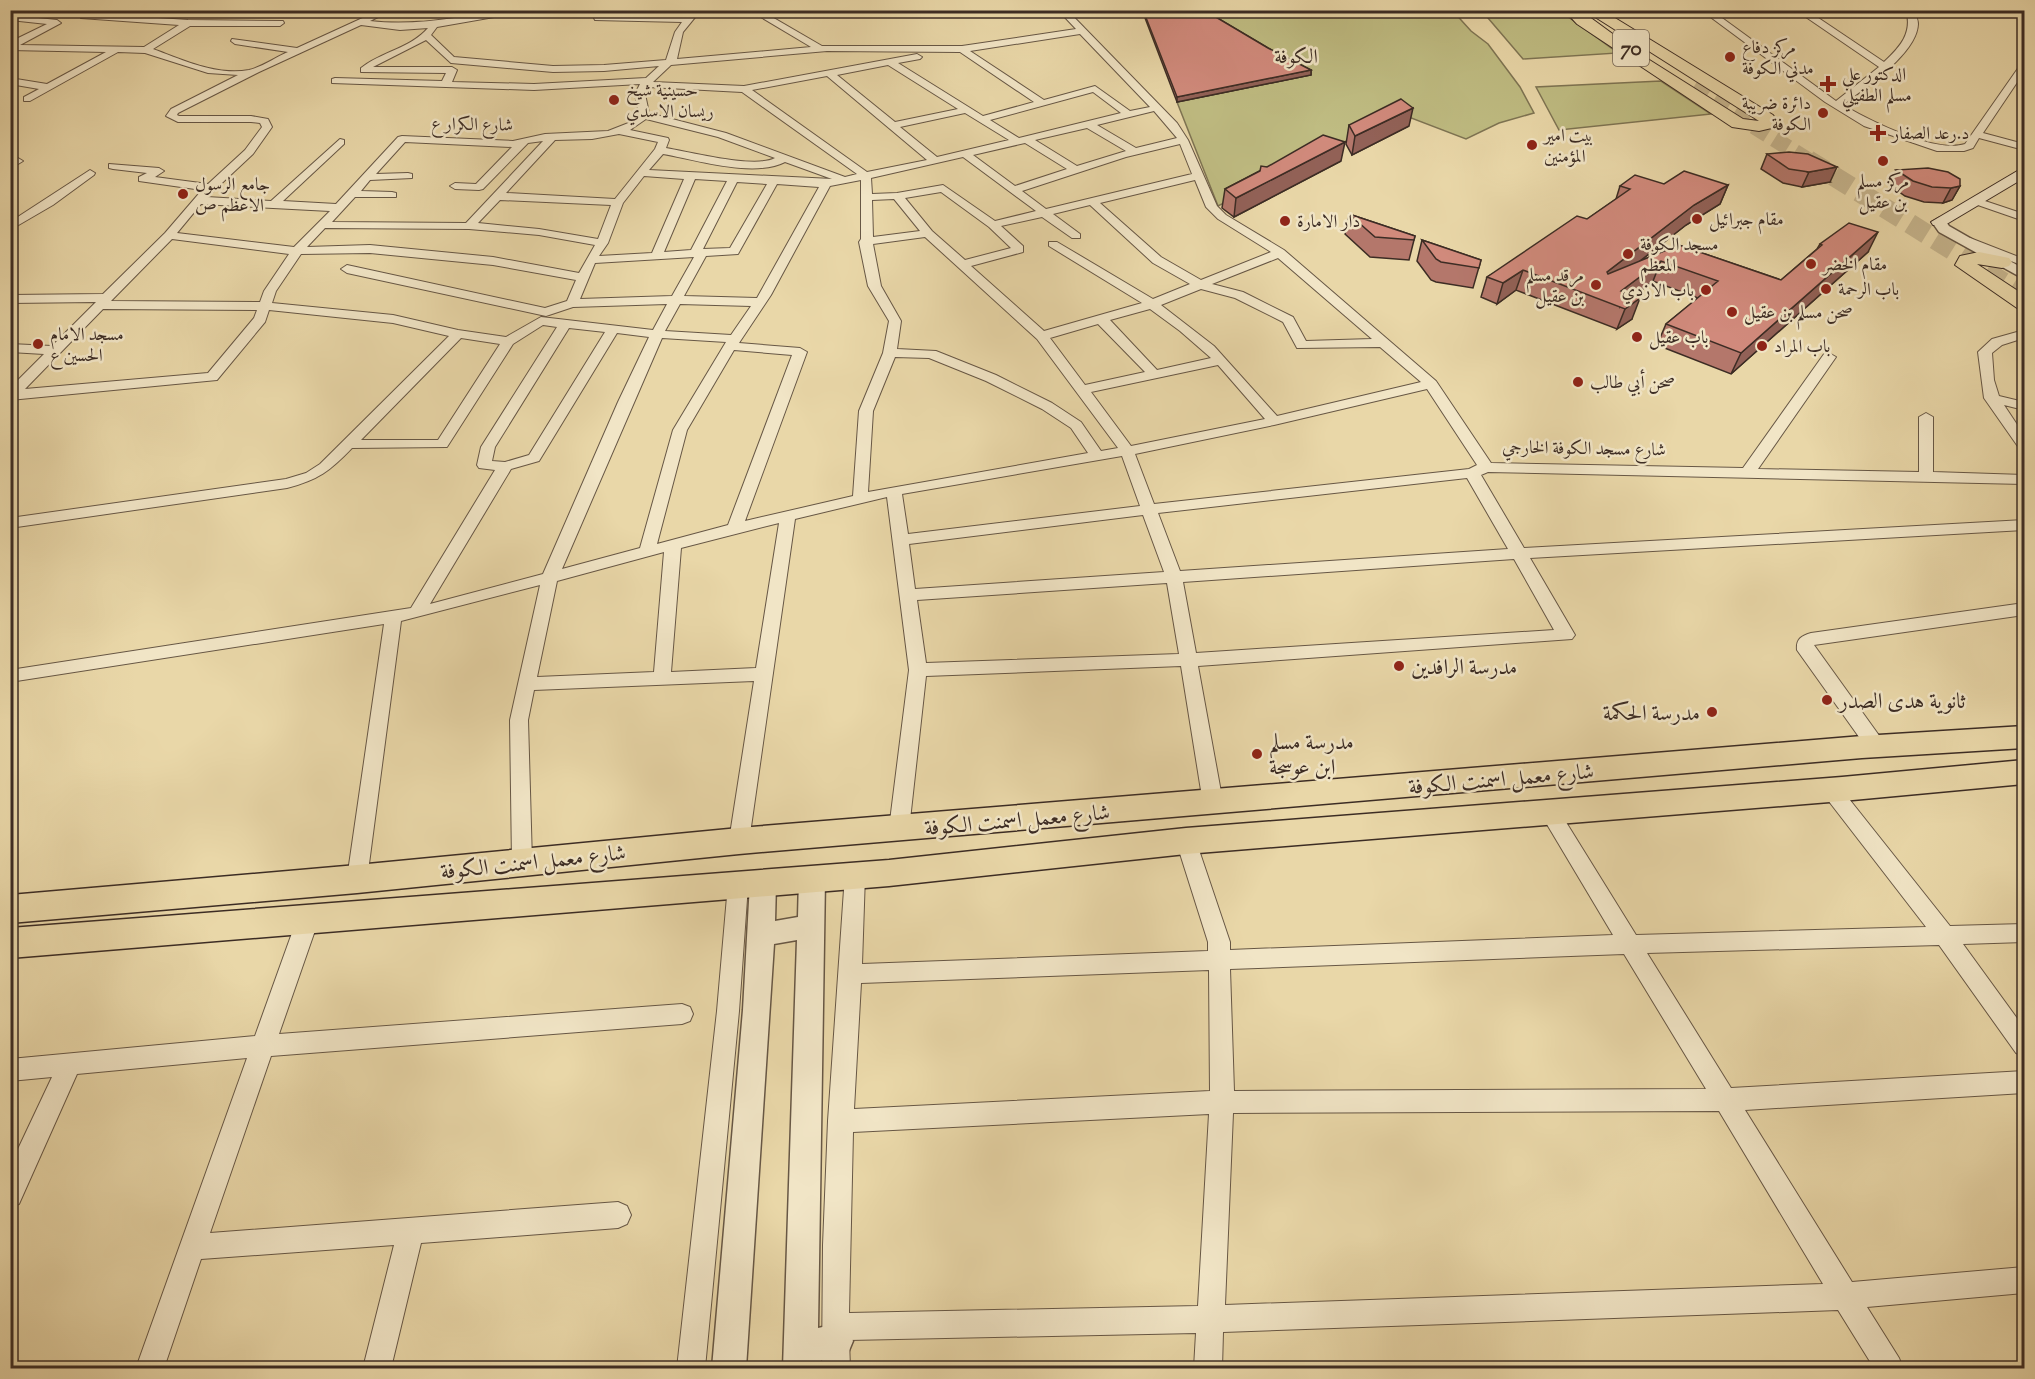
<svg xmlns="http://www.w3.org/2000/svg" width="2035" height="1379" font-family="'Sorts Mill Goudy',Amiri,serif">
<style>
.green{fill:#bfbc82;stroke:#7e7453;stroke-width:1.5}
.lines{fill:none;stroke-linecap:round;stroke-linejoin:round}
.trunk-tunnel-far1{stroke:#c6b58e;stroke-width:16;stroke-dasharray:16 8;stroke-linecap:butt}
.trunk-tunnel{stroke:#c6b58e;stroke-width:20;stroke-dasharray:20 10;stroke-linecap:butt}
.minor-casing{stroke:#675745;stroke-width:2}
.tertiary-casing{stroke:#675745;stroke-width:3}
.secondary-casing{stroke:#3c2c24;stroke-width:2}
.primary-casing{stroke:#3c2c24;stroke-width:3}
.trunk-casing{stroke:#3c2c24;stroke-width:2}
.minor{fill:#f1e5c6;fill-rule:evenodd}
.tertiary{fill:#f1e5c6;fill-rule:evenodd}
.secondary{fill:#f1e5c6;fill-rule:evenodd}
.primary{fill:#e9d7a8;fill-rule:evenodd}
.trunk{fill:#e9d7a8;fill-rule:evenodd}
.wall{fill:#b4776b;stroke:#3c2c24;stroke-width:1.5}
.shaded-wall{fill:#926157;stroke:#3c2c24;stroke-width:1.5}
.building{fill:#d18a7c;stroke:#3c2c24;stroke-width:1.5}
.poi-dot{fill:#8f2418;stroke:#f1e5c6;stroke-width:2}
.labels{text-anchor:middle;stroke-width:5;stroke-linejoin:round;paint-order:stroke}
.far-poi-label{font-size:18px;fill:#3c2c24;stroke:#f1e5c6;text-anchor:start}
.far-street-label{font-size:18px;fill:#3c2c24;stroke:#f1e5c6}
.far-neighbourhood-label{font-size:20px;fill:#3c2c24;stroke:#f1e5c6}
.shield{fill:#f1e5c6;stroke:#726455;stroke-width:1.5}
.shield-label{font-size:21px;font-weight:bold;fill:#3c2c24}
.poi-label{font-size:22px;fill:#3c2c24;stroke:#f1e5c6;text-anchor:start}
.street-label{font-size:22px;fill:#3c2c24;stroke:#f1e5c6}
</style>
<rect width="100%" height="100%" fill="#e9d7a8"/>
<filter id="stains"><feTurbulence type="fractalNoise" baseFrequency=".00333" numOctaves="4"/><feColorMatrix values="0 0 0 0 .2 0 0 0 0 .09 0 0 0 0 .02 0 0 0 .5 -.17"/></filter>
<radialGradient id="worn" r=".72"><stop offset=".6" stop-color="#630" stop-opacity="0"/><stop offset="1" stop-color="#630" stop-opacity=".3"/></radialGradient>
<path class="green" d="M1452,10L1471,31L1488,44L1520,87L1534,113L1499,123L1466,139L1401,114L1218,206L1177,102L1310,75L1197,11Z
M1482,11H1560L1618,53L1523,59Z
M1661,81L1711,114L1559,130L1536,87Z"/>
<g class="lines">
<path class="trunk-tunnel-far1" d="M1693,88L1811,162"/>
<path class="trunk-tunnel" d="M1808,160L2024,295"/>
<defs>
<path id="minor" d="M380,10H392L370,21C430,28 477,10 535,10L437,27L431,35L454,57L553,66L604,65L666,60L675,32L682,22L595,20L594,18L599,10H608L604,16L686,17L692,10H701L683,32L677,59L811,47L749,10H760L822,46H962L1076,29L1058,10H1067L1177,123L1188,140L1217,206L1226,215L1284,250L1436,381L1491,463L1743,468L1824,354L1829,353L1836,357L1758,469L1919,472V417L1926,413L1933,417V472L2024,475V484L1488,472L1481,475L1524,548L2024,520V530L1530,558L1575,635L1572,639L1198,666L1223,803L1220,808L1213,811L1206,808L1203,803L1181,666L926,676L909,829L906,835L899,837L892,835L889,829L909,670L887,497L795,519L749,841L746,847L739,849L732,847L729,841L754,681L534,690L528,720L532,862L529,868L522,870L515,868L512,862L510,720L540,585L401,621L367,879L364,885L357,888L350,885L347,879L384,624L10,682V670L411,608L495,470L479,468L477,465L481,447L557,327L543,325L513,344L447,447L352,448C330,471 318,480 287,488L10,528V518L286,479L306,473L320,464L449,336L393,323L269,310L265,322L217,380L10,400V388L44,354L10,352V344L52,346L96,302L10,303V295L103,294L165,233L202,190L139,181V177L147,173L113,169L109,168V164L159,168L164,171L155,177L208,184L245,150L262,127L260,123L251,122H178L166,116L171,109L238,75L208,73L145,53L118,52L30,101H24V97L39,89L10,84V78L47,84L106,52L10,50V42L47,24L10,20V15L57,20L61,23L20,45L144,47L179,25L81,18L80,16L84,13L188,20L283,21L284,23L280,26H190L153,49C183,60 217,76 249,70C262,67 276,57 288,52L235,44L231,41L232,39L297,48ZM361,25L400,30L428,28C411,48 381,52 361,68V72L446,73L442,81L335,78L332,79V83L534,90L640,84L635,94L639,114L631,122L608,131L545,134L513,141L402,136L398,137L336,204L283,201L344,144V140L340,139L271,201L207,197L253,154L272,127L268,119L251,116H179L177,115L178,113L259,72ZM1080,34L1150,107L1130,111L1095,86L1044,100L970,51ZM426,40L451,63L553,72L604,71L659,66L646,78L534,84L452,82L457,70L452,67H373ZM827,51L960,52L1034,102L983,116L898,63L920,59L922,57L917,54L744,86L653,82L671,65ZM888,65L958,109L895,122L837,75ZM827,76L927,160L867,172L752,90ZM648,87L742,92L857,174L845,177L726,133L649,113L645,94ZM1093,92L1121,113L1019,138L990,120ZM1154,111L1177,138L1136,148L1097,125ZM965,113L1009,140L937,157L900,127ZM646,119L718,137L775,158C755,169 691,152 666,148L669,140L668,138L630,130ZM1087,128L1126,151L1077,166L1035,140ZM619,134L658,142L655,149L615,199L506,193L555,140L592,139ZM543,141L466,223L332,222L355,197H396V193L392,192L361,191L370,180L412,178V174L408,173L376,174L405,142L512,147L476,184L455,183L450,186L455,189L479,190L483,189L528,143ZM1025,143L1067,169L1015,186L973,155ZM1180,144L1192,174L1046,209L1022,191L1126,157ZM663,154C697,160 754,178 785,162L832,179L649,170ZM963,157L1036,211L995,221L943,185L897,193L872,194L871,178ZM644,176L684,179L652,253L599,256L608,243L623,203ZM695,179L727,181L691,250L664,252ZM861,180V239L859,242L868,286L889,321L883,353L859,411L853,496L745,521L807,352L800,348L739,343L771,295L830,186ZM1195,180L1206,207L1218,219L1271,252L1201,280L1161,257L1100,203ZM737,182L767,184L730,248L703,249ZM777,184L819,187L757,298L684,296L706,256L738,254ZM941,192L989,227L1011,248L965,260L932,231L905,198ZM894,199L920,231L873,237L872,200ZM500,200L611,205L598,239L539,229L478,223ZM201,204L330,211L294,247L177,233ZM1090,205L1153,263L1190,284L1153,299L1057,242H1049V246L1142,303L1044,331L971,266L1023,252V246L1001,226L1042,217L1072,238H1080V234L1053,214ZM325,228L469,229L539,235L595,245L579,273L493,257L370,245L307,247ZM925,237L1037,339L1118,448L1101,451L1081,422L1052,403L996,375L936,351L897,349L901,321L881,286L873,244ZM172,239L289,254L264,291L260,302L111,301ZM370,253L493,265L576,280L567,301L545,308L347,265L341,269L347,273L546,316L573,307L667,304L653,330L541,317L506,337L458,330L393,315L272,303L276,291L301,254ZM694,257L672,296L580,299L595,263ZM1278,258L1372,339L1306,341L1293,317L1243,292L1212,284ZM1201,289L1235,298L1283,322L1297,348L1380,347L1421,382L1277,416L1214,346L1161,305ZM680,304L751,306L731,335L665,331ZM103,309L257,310L254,318L208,373L25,389ZM1150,309L1180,331L1211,358L1157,370L1110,320ZM1098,324L1145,372L1085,385L1050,338ZM569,328L605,332L529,455L505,462L492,461L495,447ZM617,333L649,337L618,402L543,574L430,604L511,469L539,461ZM461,338L500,344L438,440H361ZM662,338L726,342L673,430L640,548L562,569ZM734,350L792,355L728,525L657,544L687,430ZM895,357L929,358L986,381L1042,409L1071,428L1088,453L868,492L873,411ZM1218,365L1265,419L1131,446L1091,392ZM1427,389L1477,465L1469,469L1154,504L1135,454L1274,425ZM1122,456L1140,506L908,534L902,494ZM1467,478L1508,549L1180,571L1158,513ZM1143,515L1164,572L915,589L909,544ZM779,523L756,668L671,672L681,548ZM664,552L654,672L537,677L557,581ZM1514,559L1554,630L1196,653L1183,582ZM1167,583L1179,654L926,663L917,600Z
M401,10H442L438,13H405Z
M1701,10H1835L1811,13L1884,62C1900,47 1913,33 1906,10H1914C1916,15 1918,20 1918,24C1917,54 1864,88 1843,105C1869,120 1935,154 1965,144L2021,64L2024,63V72L1983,133L2024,144V150L1979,138L1973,148L1964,151H1937L1864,126L1825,102ZM1800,13L1879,67L1836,101L1718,15Z
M18,158L23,161L10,169V161Z
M90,170L95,173L94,175L53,205L10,230V222Z
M1976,198L2024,214V221L1972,203L1970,201Z
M1970,238L2024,259V266L1966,244L1964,242Z
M2024,330V338L2002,345L1992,353L1994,380L1999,396L2024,402V410L2004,405L2024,435V449L2019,448L1984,398L1978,352L1992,339Z
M2024,603V615L1814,645L1883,741L1885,746L1883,751L1876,753L1869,751L1797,650C1796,639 1801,636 1811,633Z
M1831,782L1838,785L1950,926L2024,924V942L1963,944L2024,1028V1056L2016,1053L1939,945L1647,953L1731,1088L2024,1071V1093L1745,1110L1852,1282L2024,1267V1293L1867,1307L1899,1358L1903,1368H1874L1838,1310L1223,1332L1222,1368H1194L1196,1333L849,1340L850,1368H822L823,1245L828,1121L845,875L848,869L855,867L862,869L865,875L862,964L1208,951V942L1176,841L1179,835L1186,833L1193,835L1196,841L1230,942V950L1613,935L1539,811L1542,806L1549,803L1556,806L1636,935L1926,927L1824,795L1821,790L1824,785ZM1624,954L1706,1089L1234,1091L1230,969ZM1209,970L1210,1091L854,1109L861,983ZM1719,1111L1823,1284L1225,1305L1233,1113ZM1209,1114L1198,1306L849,1313L853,1132Z
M738,876L745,879L748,885L739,1011L705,1368H677L717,1011L728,885L731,879Z
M308,910L316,913L319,919L279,1034L682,1004L690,1007L693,1014L690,1021L682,1024L271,1056L210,1233L618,1202L627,1206L631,1215L627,1224L618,1228L421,1243L391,1368H363L394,1245L201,1259L164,1368H136L247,1058L77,1074L19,1204L10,1207V1166L52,1077L10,1081V1059L255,1036L297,919L300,913Z"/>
<path id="tertiary" d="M1939,218L1944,219L1949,226L2024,269V279L1939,232L1932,222Z
M812,867L821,870L825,878L818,1328L836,1324L848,1329L853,1341L848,1353L817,1362V1368H783L797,940L774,944L746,1368H712L743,1010L750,883L754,875L763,872L772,875L776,883L775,921L798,917L799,878L803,870Z"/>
<path id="secondary" d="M2024,167V178L1945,225H1933L1931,222Z"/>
<path id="primary" d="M2024,726V748L1862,758L739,854L357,893L10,923V895L357,865L739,828L1862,736Z
M2024,760V784L1842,801L1186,854L889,886L10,958V928L889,860L1186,828L1842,777Z"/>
<path id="trunk" d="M1564,10H1580L1640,54L1743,119L1759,121L1584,10H1602L1773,115L1778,123L1776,127L1759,131L1732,127L1577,24Z
M1979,252L2009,258L2012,262L2009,266L2002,268L1977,264L2024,295V310L2017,308L1955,265L1960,256Z"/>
</defs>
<use href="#minor" class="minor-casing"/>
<use href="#tertiary" class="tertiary-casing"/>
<use href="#secondary" class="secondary-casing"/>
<use href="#primary" class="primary-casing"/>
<use href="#trunk" class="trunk-casing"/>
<use href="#minor" class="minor"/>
<use href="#tertiary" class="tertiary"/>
<use href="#secondary" class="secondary"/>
<use href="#primary" class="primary"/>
<use href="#trunk" class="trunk"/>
</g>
<path class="wall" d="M1142,10H1204L1268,48L1311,70V75L1177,102Z
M1349,125L1409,126L1352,155L1346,144Z
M1767,154L1830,182L1802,187L1783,183L1761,169Z
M1341,161L1234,217L1222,208L1225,189L1267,167Z
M1896,170L1960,186L1952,200L1943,203L1924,202L1905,196L1888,184Z
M1664,184L1728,185L1720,204L1686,225L1640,261L1679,245L1781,280L1817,249L1820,244L1868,252L1731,374L1657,345L1666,324L1698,298L1653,281L1634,296L1632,319L1617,329L1516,290L1497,304L1481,297L1487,277L1587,219L1616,199L1620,186Z
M1349,214L1415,236L1409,260L1370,257L1345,234Z
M1422,240L1481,260L1473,288L1436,282L1431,280L1417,261Z"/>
<path class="shaded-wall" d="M1311,70V75L1177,102V97Z
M1413,108L1409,126L1352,155L1355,136Z
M1345,142L1341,161L1234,217L1236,198Z
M1837,167L1830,182L1802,187L1809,172Z
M1728,185L1720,204L1686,225L1599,293L1607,272L1694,205Z
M1960,186L1952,200L1943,203L1951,188Z
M1878,232L1868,252L1731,374L1741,353Z
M1661,261L1653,281L1620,307L1621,291Z
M1523,270L1516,290L1497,304L1503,283Z
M1640,298L1632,319L1617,329L1625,309Z"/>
<path class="building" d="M1143,10H1204L1268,48L1311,70L1177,97Z
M1401,99L1413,108L1355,136L1349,125Z
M1323,135L1345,142L1236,198L1225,189L1260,171L1261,166L1267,167Z
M1789,152L1808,154L1837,167L1809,172L1789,169L1767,154Z
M1928,168L1948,172L1960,179V186L1951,188L1932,187L1913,181L1896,170Z
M1684,171L1728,185L1694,205L1607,272L1608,274L1679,245L1781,280L1822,245L1820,244L1849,223L1878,232L1741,353L1666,324L1718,281L1661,261L1621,291L1640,298L1625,309L1523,270L1503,283L1487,277L1577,216L1587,219L1630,189L1620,186L1635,175L1664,184Z
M1349,214L1415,236L1414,240L1375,237Z
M1422,240L1481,260L1479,268L1441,262L1436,259Z"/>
<g class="poi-dot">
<circle cx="1730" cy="57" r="6"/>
<path d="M1825 75h6v6h6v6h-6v6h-6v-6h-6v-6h6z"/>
<circle cx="614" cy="100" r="6"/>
<circle cx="1823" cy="113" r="6"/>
<path d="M1875 124h6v6h6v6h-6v6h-6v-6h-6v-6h6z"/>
<circle cx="1532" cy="145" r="6"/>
<circle cx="1883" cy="161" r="6"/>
<circle cx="183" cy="194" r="6"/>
<circle cx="1697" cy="219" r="6"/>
<circle cx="1285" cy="221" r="6"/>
<circle cx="1628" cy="254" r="6"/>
<circle cx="1811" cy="264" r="6"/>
<circle cx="1596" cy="285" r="6"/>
<circle cx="1826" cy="289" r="6"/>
<circle cx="1706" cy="290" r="6"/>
<circle cx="1732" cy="312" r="6"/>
<circle cx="1637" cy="337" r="6"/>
<circle cx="38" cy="344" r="6"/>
<circle cx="1762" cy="346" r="6"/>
<circle cx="1578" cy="382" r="6"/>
<circle cx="1399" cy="666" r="6"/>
<circle cx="1827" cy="700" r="6"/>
<circle cx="1712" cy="712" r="6"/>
<circle cx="1257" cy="754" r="6"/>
</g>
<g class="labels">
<g class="far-poi-label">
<text x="1742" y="53">مركز دفاع<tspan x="1742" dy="21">مدني الكوفة</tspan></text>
<text x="1842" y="80">الدكتور علي<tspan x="1842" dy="21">مسلم الطفيلي</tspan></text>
<text x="626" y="96">حسينية شيخ<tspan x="626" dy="21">ريسان الاسدي</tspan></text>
<text x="1811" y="109" text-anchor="end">دائرة ضريبة<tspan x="1811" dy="21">الكوفة</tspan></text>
<text x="1892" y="139">د.رعد الصفار</text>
<text x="1544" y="141">بيت امير<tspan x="1544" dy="21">المؤمنين</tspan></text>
<text x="1883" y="187" text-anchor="middle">مركز مسلم<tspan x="1883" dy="21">بن عقيل</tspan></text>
<text x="195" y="190">جامع الرسول<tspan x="195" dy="21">الاعظم ص</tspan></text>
<text x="1709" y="225">مقام جبرائيل</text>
<text x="1297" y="227">دار الامارة</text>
<text x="1640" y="250">مسجد الكوفة<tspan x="1640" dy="21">المعظم</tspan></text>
<text x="1823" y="270">مقام الخضر</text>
<text x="1584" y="281" text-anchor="end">مرقد مسلم<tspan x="1584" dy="21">بن عقيل</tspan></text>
<text x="1838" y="295">باب الرحمة</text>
<text x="1694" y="296" text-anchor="end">باب الازدي</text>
<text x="1744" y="318">صحن مسلم بن عقيل</text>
<text x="50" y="340">مسجد الامام<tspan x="50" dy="21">الحسين ع</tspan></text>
<text x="1649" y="343">باب عقيل</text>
<text x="1774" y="352">باب المراد</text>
<text x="1590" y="388">صحن أبي طالب</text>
</g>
<g class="far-street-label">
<text transform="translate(472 124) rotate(1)" y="6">شارع الكرار ع</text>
<text transform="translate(1584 448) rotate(1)" y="6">شارع مسجد الكوفة الخارجي</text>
</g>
<g class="far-neighbourhood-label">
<text x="1296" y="63">الكوفة</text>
</g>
<rect class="shield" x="1613" y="30" width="36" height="36" rx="4.5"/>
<g class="shield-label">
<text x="1631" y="55">70</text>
</g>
<g class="poi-label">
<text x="1411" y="674">مدرسة الرافدين</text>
<text x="1839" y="708">ثانوية هدى الصدر</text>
<text x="1700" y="720" text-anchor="end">مدرسة الحكمة</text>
<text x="1269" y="749">مدرسة مسلم<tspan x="1269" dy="25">ابن عوسجة</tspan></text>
</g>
<g class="street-label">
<text transform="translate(1501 778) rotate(-5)" y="8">شارع معمل اسمنت الكوفة</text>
<text transform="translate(1017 819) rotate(-5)" y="8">شارع معمل اسمنت الكوفة</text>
<text transform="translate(533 861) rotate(-6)" y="8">شارع معمل اسمنت الكوفة</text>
</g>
</g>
<rect width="2035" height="1379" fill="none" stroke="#e9d7a8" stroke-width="36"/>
<rect x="12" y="12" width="2011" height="1355" fill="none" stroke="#3c2c24" stroke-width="3"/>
<rect x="18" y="18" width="1999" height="1343" fill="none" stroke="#3c2c24" stroke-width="1.5"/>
<rect width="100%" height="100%" filter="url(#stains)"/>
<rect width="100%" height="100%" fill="url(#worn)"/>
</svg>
